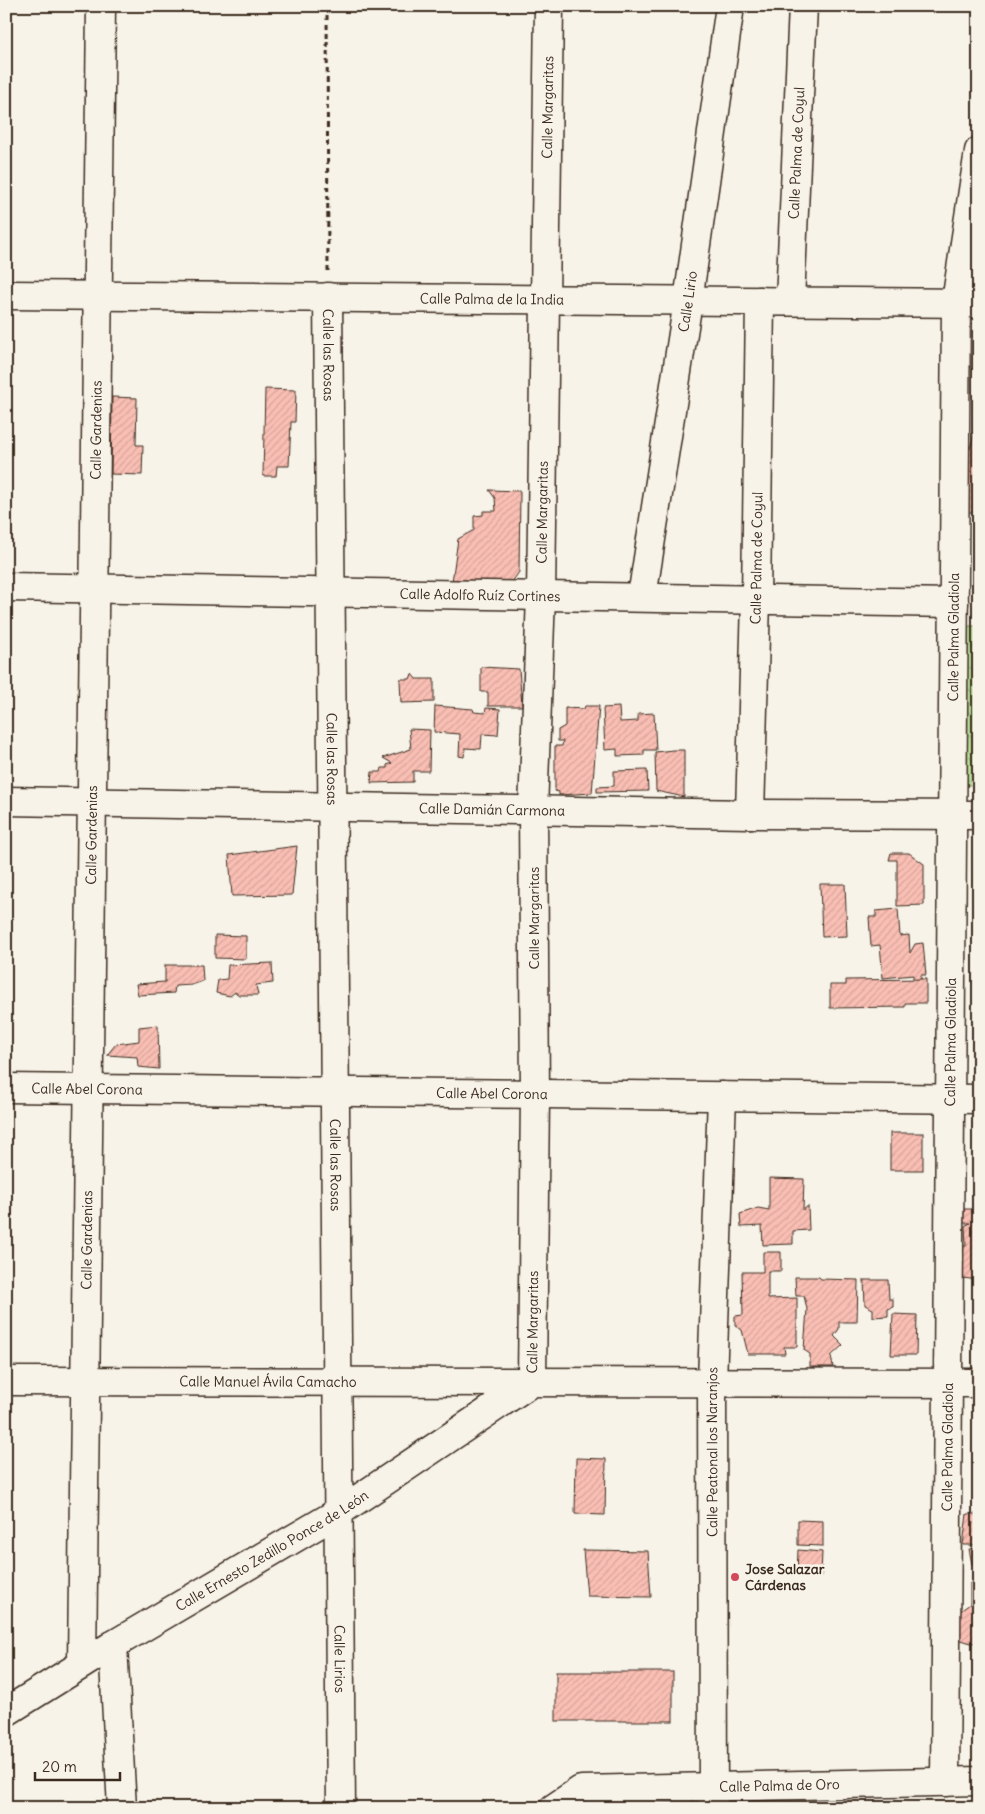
<svg xmlns="http://www.w3.org/2000/svg" width="985" height="1814" viewBox="0 0 985 1814" font-family="Delius,sans-serif">
<style>
.park{fill:url(#park-crowns);stroke:#7a845c}
.building{fill:url(#building-hatch);stroke:#3b2a1e}
.lines{fill:none;stroke-linecap:round;stroke-linejoin:round}
.minor-casing{stroke:#3b2a1e;stroke-width:31}
.path{stroke:#3b2a1e;stroke-width:3;stroke-dasharray:5 4;stroke-linecap:butt}
.minor{stroke:#f7f3e8;stroke-width:28}
.poi-dot{fill:#d1495b;stroke:#f7f3e8;stroke-width:2}
.labels{text-anchor:middle;dominant-baseline:central;stroke-width:5;stroke-linejoin:round;paint-order:stroke}
.street-label{font-size:14px;fill:#3b2a1e;stroke:#f7f3e8}
.poi-label{font-size:14px;font-weight:bold;fill:#3b2a1e;stroke:#f7f3e8;text-anchor:start}
</style>
<defs>
<pattern id="park-crowns" width="20" height="18" patternUnits="userSpaceOnUse" patternTransform="scale(1.25)"><rect width="20" height="18" fill="#b8de9a"/><path d="M2 6a3 3 0 1 1 6 0M12 15a3 3 0 1 1 6 0" fill="none" stroke="#9fbf84"/></pattern>
<pattern id="building-hatch" width="6" height="6" patternUnits="userSpaceOnUse" patternTransform="scale(1.25)"><rect width="6" height="6" fill="#fabfb4"/><path d="M-1 1l2-2M0 6l6-6M5 7l2-2" fill="none" stroke="#d7a49a"/></pattern>
</defs>
<rect width="100%" height="100%" fill="#f7f3e8"/>
<filter id="ink" filterUnits="userSpaceOnUse"><feTurbulence type="fractalNoise" baseFrequency=".02" numOctaves="2"/><feDisplacementMap in="SourceGraphic" scale="10" xChannelSelector="R" yChannelSelector="G"/><feConvolveMatrix kernelMatrix="1 2 1 2 8 2 1 2 1" color-interpolation-filters="sRGB"/></filter>
<g filter="url(#ink)">
<path class="park" d="M964 626H979V785H963Z"/>
<g class="building">
<path d="M265 389 296 390 295 422H291L289 466H277L276 476H263Z"/>
<path d="M112 397 137 398 136 445H143L142 475 111 474Z"/>
<path d="M979 418V512H967V459Z"/>
<path d="M489 490 520 491 519 572 512 582H452L458 539 474 530V516L483 515V511H496L495 498Z"/>
<path d="M481 667 519 669 522 706H488V692H481Z"/>
<path d="M412 674 416 679H434V702L401 703 400 679H410Z"/>
<path d="M435 706 473 709 474 712 485 713 486 708 500 709 498 735 482 734 481 749 465 748 464 757 459 756 460 734 434 732Z"/>
<path d="M585 706H599L592 793 559 795V792L555 791V746H562L563 741H558V730L565 726V708L584 709Z"/>
<path d="M619 707 620 722 638 721V714L654 713 656 750H644V755L617 756V749L605 750 603 708Z"/>
<path d="M409 729 430 730 429 771H413V782L371 783 372 772H381L382 768H387V765L392 763 383 758 411 749Z"/>
<path d="M673 750H684V797L656 791 655 752Z"/>
<path d="M647 770 648 791 597 792V787L614 786V771Z"/>
<path d="M297 846 292 895 232 896 229 855Z"/>
<path d="M891 853H909L924 864V905L897 906V860H889Z"/>
<path d="M820 884H845L847 936 822 937Z"/>
<path d="M898 909 900 936 909 935 910 953 915 944 923 943 926 975H921V980H913V975L883 978 880 945 871 946 869 917H876V911Z"/>
<path d="M215 935 246 936V959L215 958Z"/>
<path d="M272 963 273 983 256 985 258 995H239L235 992 230 996 216 993 218 980 227 979 228 965Z"/>
<path d="M165 965H202L203 981 192 985 175 986 174 993 138 995 136 984 165 982Z"/>
<path d="M926 979V1003H905V1007L830 1008V985H846V980Z"/>
<path d="M158 1025 159 1069 138 1067 137 1057 107 1055 116 1044 139 1041V1027Z"/>
<rect x="890" y="1133" width="33" height="37"/>
<path d="M769 1178 804 1179 803 1210 808 1206 809 1230 793 1231V1244L763 1245 762 1226 741 1227 740 1214 758 1208 769 1210Z"/>
<path d="M964 1209H979V1280L962 1278 961 1246H966L965 1226 970 1223H963Z"/>
<path d="M763 1252H781V1271H768V1299L797 1298V1347H784L785 1354H748L742 1330 735 1325V1316L743 1315 742 1272H763Z"/>
<path d="M795 1277H819L821 1279 858 1280 857 1322H839V1329L834 1336 843 1345 831 1356 833 1367H810V1354L804 1350 807 1309 804 1296H796Z"/>
<path d="M864 1280H888L889 1299H893V1307L888 1309V1316L873 1317V1309L865 1305Z"/>
<path d="M893 1314 917 1315 916 1355H891Z"/>
<path d="M576 1458 606 1459 605 1515 575 1514Z"/>
<path d="M967 1514H979V1545H963Z"/>
<path d="M798 1520 823 1521V1546L798 1545Z"/>
<path d="M979 1548V1565L972 1564 969 1549Z"/>
<path d="M583 1550 648 1551 651 1597 587 1596Z"/>
<path d="M798 1550 822 1552 821 1576 797 1575Z"/>
<path d="M979 1582V1619L977 1624H979V1642L971 1643 955 1638 956 1614 970 1604V1583Z"/>
<rect x="556" y="1672" width="117" height="49"/>
</g>
<g class="lines">
<g class="minor-casing">
<g id="minor">
<path id="s1" d="M6 295 979 303"/>
<path id="s2" d="M328 297 341 1808"/>
<path id="s3" d="M790 301 803 6"/>
<path id="s4" d="M6 587 954 603"/>
<path id="s5" d="M642 597 688 301 730 6"/>
<path id="s6" d="M6 801 750 814 979 815"/>
<path id="s7" d="M750 814 756 600 760 301"/>
<path id="s8" d="M6 1088 979 1099"/>
<path id="s9" d="M6 1381 979 1383"/>
<path id="s10" d="M532 1382 535 1094 533 810 541 596 549 6"/>
<path d="M113 1645 122 1808"/>
<path id="s11" d="M82 1664 101 6"/>
<path id="s12" d="M6 1712 113 1645 339 1512 532 1382"/>
<path id="s13" d="M945 1782 956 302 979 151"/>
<path id="s14" d="M554 1808 581 1790 979 1781"/>
<path id="s15" d="M713 1808 712 1382 722 1096"/>
</g>
</g>
<path class="path" d="M327 6 328 271"/>
<use href="#minor" class="minor"/>
</g>
</g>
<circle class="poi-dot" cx="735" cy="1577" r="5"/>
<g class="labels">
<g class="street-label">
<text stroke="none"><textPath href="#s10" startOffset="1275">Calle Margaritas</textPath></text>
<text stroke="none"><textPath href="#s3" startOffset="148">Calle Palma de Coyul</textPath></text>
<text stroke="none"><textPath href="#s1" startOffset="486">Calle Palma de la India</textPath></text>
<text stroke="none"><textPath href="#s5" startOffset="299">Calle Lirio</textPath></text>
<text stroke="none"><textPath href="#s2" startOffset="58">Calle las Rosas</textPath></text>
<text stroke="none"><textPath href="#s11" startOffset="1234">Calle Gardenias</textPath></text>
<text stroke="none"><textPath href="#s10" startOffset="870">Calle Margaritas</textPath></text>
<text stroke="none"><textPath href="#s7" startOffset="256">Calle Palma de Coyul</textPath></text>
<text stroke="none"><textPath href="#s4" startOffset="474">Calle Adolfo Ruíz Cortines</textPath></text>
<text stroke="none"><textPath href="#s13" startOffset="1145">Calle Palma Gladiola</textPath></text>
<text stroke="none"><textPath href="#s2" startOffset="462">Calle las Rosas</textPath></text>
<text stroke="none"><textPath href="#s6" startOffset="486">Calle Damián Carmona</textPath></text>
<text stroke="none"><textPath href="#s11" startOffset="829">Calle Gardenias</textPath></text>
<text transform="translate(534 918) rotate(-90)">Calle Margaritas</text>
<text stroke="none"><textPath href="#s13" startOffset="740">Calle Palma Gladiola</textPath></text>
<text stroke="none"><textPath href="#s8" startOffset="81">Calle Abel Corona</textPath></text>
<text stroke="none"><textPath href="#s8" startOffset="486">Calle Abel Corona</textPath></text>
<text stroke="none"><textPath href="#s2" startOffset="868">Calle las Rosas</textPath></text>
<text stroke="none"><textPath href="#s11" startOffset="424">Calle Gardenias</textPath></text>
<text stroke="none"><textPath href="#s10" startOffset="60">Calle Margaritas</textPath></text>
<text stroke="none"><textPath href="#s9" startOffset="262">Calle Manuel Ávila Camacho</textPath></text>
<text stroke="none"><textPath href="#s13" startOffset="335">Calle Palma Gladiola</textPath></text>
<text stroke="none"><textPath href="#s15" startOffset="356">Calle Peatonal los Naranjos</textPath></text>
<text stroke="none"><textPath href="#s12" startOffset="311">Calle Ernesto Zedillo Ponce de León</textPath></text>
<text stroke="none"><textPath href="#s2" startOffset="1362">Calle Lirios</textPath></text>
<text stroke="none"><textPath href="#s14" startOffset="231">Calle Palma de Oro</textPath></text>
</g>
<g class="poi-label">
<text x="745" y="1569">Jose Salazar<tspan x="745" dy="16">Cárdenas</tspan></text>
</g>
</g>
<rect width="985" height="1814" fill="none" stroke="#f7f3e8" stroke-width="25"/>
<rect x="12" y="12" width="960" height="1789" fill="none" stroke="#3b2a1e" stroke-width="2" filter="url(#ink)"/>
<path d="M35 1772v8h85v-8" fill="none" stroke="#3b2a1e" stroke-width="2.5"/>
<text x="42" y="1772" font-size="15" fill="#3b2a1e" stroke="#f7f3e8" stroke-width="4" paint-order="stroke">20 m</text>
</svg>
